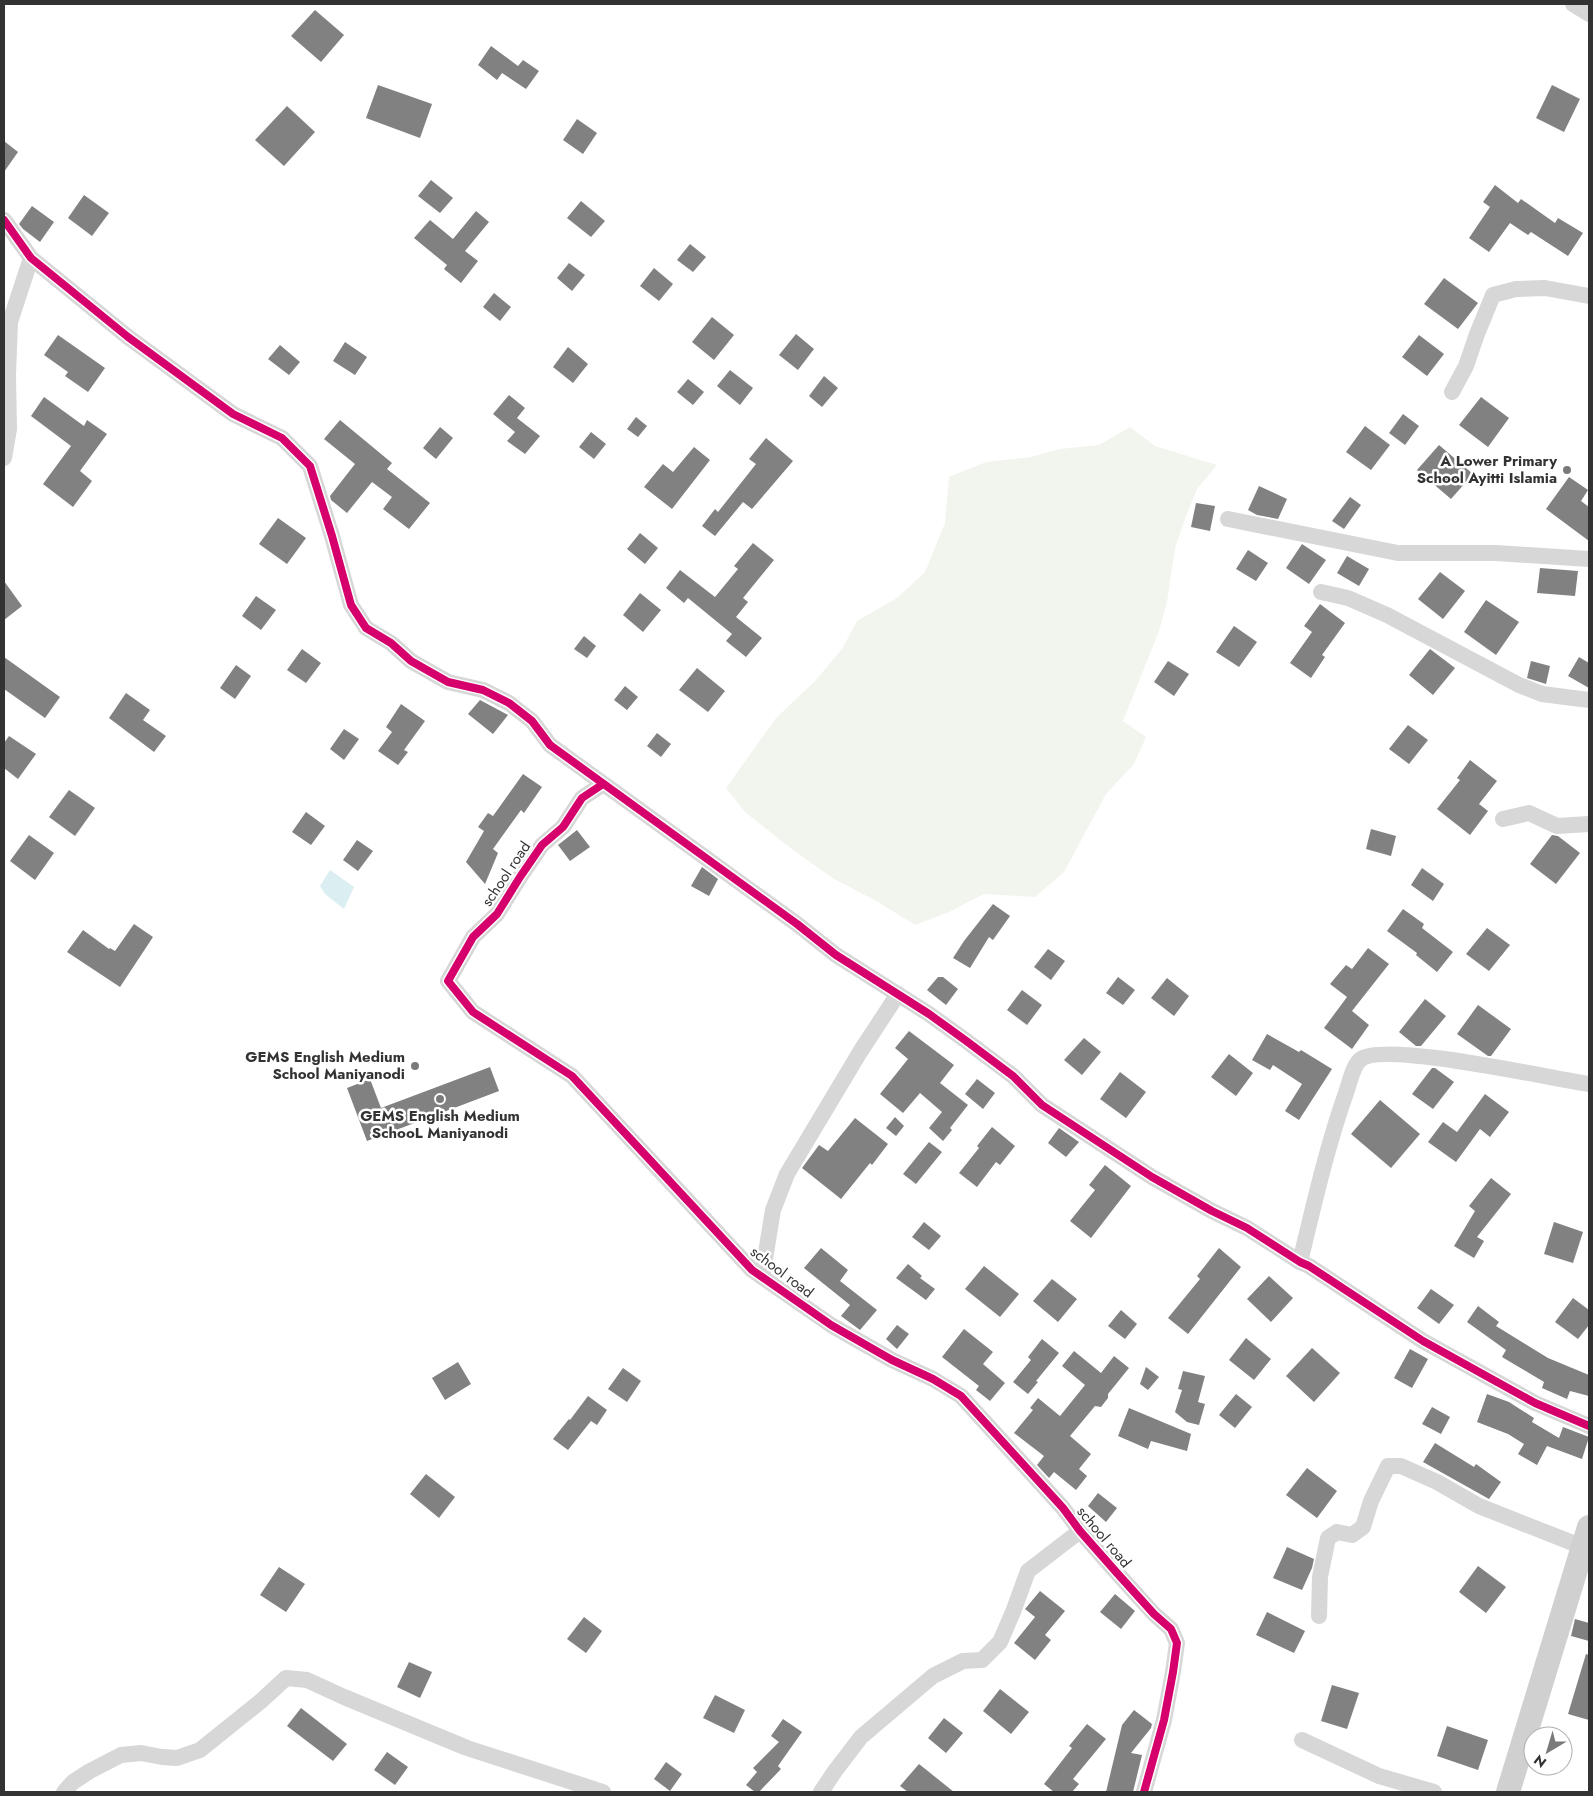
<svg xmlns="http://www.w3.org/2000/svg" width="1593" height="1796" viewBox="0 0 1593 1796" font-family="Jost,sans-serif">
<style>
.green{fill:#f2f5ed}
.water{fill:#dbeef2}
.building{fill:#818181}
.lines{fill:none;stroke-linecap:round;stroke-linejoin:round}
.minor{stroke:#d7d7d7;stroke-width:16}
.secondary{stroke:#d0d0d0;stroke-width:24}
.cycleway-casing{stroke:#fff;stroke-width:11}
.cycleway{stroke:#d6006c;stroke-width:8}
.poi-dot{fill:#7a7a7a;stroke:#fff;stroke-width:2}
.labels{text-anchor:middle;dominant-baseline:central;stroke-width:5;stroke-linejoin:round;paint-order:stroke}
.poi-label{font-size:15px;font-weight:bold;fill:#333;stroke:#fff;text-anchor:end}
.street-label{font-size:15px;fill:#333;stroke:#fff}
</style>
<rect width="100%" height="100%" fill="#fff"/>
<path class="green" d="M1130 427 1155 446 1217 465 1197 489 1186 516 1175 548 1167 602 1159 631 1123 721 1146 737 1134 764 1106 794 1064 872 1035 897 984 894 949 912 915 925 878 902 834 879 793 850 745 812 726 788 776 718 815 681 842 649 857 621 897 598 925 572 945 523 949 477 986 462 1031 457 1060 449 1099 445Z"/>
<path class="water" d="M330 870 354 887 344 909 325 894 320 886Z"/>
<g class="building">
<path d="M315 10 344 35 321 62 291 36Z"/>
<path d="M491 46 518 66 523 60 539 71 526 89 502 73 497 80 478 65Z"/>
<path d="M378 85 432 104 420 138 366 118Z"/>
<path d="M1552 85 1580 99 1564 132 1536 118Z"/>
<path d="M287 106 315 132 284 166 255 140Z"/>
<path d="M577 119 597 133 583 154 563 140Z"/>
<path d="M4 141 18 152 4 172Z"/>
<path d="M431 180 453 198 440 213 418 196Z"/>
<path d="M1495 185 1518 203 1521 199 1555 223 1558 218 1583 233 1568 256 1531 232 1528 235 1510 223 1489 252 1469 238 1490 207 1483 202Z"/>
<path d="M84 195 109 213 92 236 68 218Z"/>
<path d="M581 201 605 221 591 237 567 218Z"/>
<path d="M32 206 54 222 40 242 23 229 19 224Z"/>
<path d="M476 211 489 222 465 251 478 261 461 283 444 269 447 265 414 238 430 220 453 239Z"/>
<path d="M690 244 706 257 693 272 677 260Z"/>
<path d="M569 263 585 275 572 291 557 278Z"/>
<path d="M654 268 673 284 659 301 640 286Z"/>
<path d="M1444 278 1478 303 1458 329 1424 304Z"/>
<path d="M494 293 511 307 500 321 483 307Z"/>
<path d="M712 317 734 335 714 360 692 342Z"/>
<path d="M796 334 814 349 798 370 779 355Z"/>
<path d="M58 335 105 368 88 392 65 376 68 372 44 355Z"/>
<path d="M1419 335 1444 354 1427 376 1402 357Z"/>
<path d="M345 342 367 357 355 375 333 361Z"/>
<path d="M280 345 300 362 289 375 268 359Z"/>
<path d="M568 347 588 364 573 383 553 367Z"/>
<path d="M730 370 753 388 740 405 717 386Z"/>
<path d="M824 376 838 388 822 407 809 396Z"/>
<path d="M688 379 704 392 693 405 677 392Z"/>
<path d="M509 395 525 408 517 418 540 436 525 454 507 441 515 432 493 414Z"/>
<path d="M44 397 84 426 87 420 107 434 80 471 92 481 73 507 43 484 71 446 31 416Z"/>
<path d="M1481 397 1509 418 1488 447 1459 425Z"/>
<path d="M1403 414 1419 426 1405 445 1389 433Z"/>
<path d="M636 417 647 426 638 437 627 429Z"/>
<path d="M340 420 392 463 387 469 430 503 409 529 383 509 392 497 372 482 347 513 331 500 330 496 355 464 324 439Z"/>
<path d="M1365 426 1390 445 1371 470 1346 452Z"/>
<path d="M440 427 453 438 436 459 423 448Z"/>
<path d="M591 432 606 444 594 459 579 447Z"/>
<path d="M766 438 793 461 752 509 743 502 715 536 702 526 715 509 718 512 756 464 749 459Z"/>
<path d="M1439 445 1473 474 1451 499 1417 470Z"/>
<path d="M694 447 710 460 672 509 644 487 663 464 673 472Z"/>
<path d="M1569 477 1588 490 1581 501 1589 507V541L1546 509Z"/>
<path d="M1259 486 1287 499 1278 519 1257 515 1248 510Z"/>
<path d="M1350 497 1361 505 1344 529 1332 521Z"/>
<path d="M1196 503 1215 506 1210 531 1191 527Z"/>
<path d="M278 518 306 538 287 564 259 544Z"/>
<path d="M640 533 658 548 645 564 627 549Z"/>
<path d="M753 543 774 560 743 598 748 602 736 617 762 638 746 657 726 641 732 634 688 598 684 603 666 588 680 570 715 597 738 569 734 566Z"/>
<path d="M1302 544 1326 560 1309 584 1286 568Z"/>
<path d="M1248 550 1268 563 1256 581 1236 569Z"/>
<path d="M1347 556 1369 569 1359 586 1337 573Z"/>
<path d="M1540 568 1578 571 1575 596 1537 593Z"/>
<path d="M1440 572 1465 591 1443 619 1418 599Z"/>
<path d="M4 581 22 606 4 620Z"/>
<path d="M640 593 661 610 643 632 623 615Z"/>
<path d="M256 596 276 610 261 630 242 616Z"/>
<path d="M1486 600 1519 622 1496 655 1464 632Z"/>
<path d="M1320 604 1345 623 1322 655 1325 657 1311 678 1290 663 1312 632 1304 626Z"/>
<path d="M1234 626 1257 642 1239 667 1216 652Z"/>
<path d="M584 636 596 646 587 658 574 649Z"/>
<path d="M302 649 321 663 306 683 287 670Z"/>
<path d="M1430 649 1455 668 1433 695 1409 675Z"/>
<path d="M4 657 60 697 45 718 4 689Z"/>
<path d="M1579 657 1589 663V688L1568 676Z"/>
<path d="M1168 661 1189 674 1174 696 1154 682Z"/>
<path d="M1531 661 1550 666 1546 684 1527 678Z"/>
<path d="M236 665 251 676 235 699 220 688Z"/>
<path d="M697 668 725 691 708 712 679 690Z"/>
<path d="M625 686 638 697 627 710 614 700Z"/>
<path d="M126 693 150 710 143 720 166 736 154 752 109 718Z"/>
<path d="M480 700 508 715 493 734 468 714Z"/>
<path d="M401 704 425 721 404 750 408 752 398 765 378 751 392 732 386 727Z"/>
<path d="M1408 725 1428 740 1409 764 1389 749Z"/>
<path d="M344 729 359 739 344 760 330 749Z"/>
<path d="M657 733 671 744 661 757 647 746Z"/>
<path d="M9 736 36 754 18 779 4 768V743Z"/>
<path d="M1470 760 1497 781 1479 804 1488 811 1470 835 1437 809 1460 780 1457 778Z"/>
<path d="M523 774 542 787 524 813 521 810 493 849 498 853 485 884 466 862 484 831 478 827 488 813 493 816Z"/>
<path d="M69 790 95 808 75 836 49 817Z"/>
<path d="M306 812 325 826 311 845 292 832Z"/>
<path d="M1371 829 1396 836 1391 856 1366 849Z"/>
<path d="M577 830 590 847 570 861 558 845Z"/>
<path d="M29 835 54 853 35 880 10 861Z"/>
<path d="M1552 835 1558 836 1580 853 1556 884 1530 864Z"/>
<path d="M357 840 373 851 358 871 343 860Z"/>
<path d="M702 867 718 879 709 896 691 886Z"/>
<path d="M1422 868 1444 884 1433 901 1411 885Z"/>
<path d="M993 904 1010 916 993 940 989 937 970 968 953 958 964 941Z"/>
<path d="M1403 909 1424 924 1422 928 1453 952 1437 972 1416 955 1417 953 1387 931Z"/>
<path d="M134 924 153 937 120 987 67 952 83 930 109 949 110 948 115 951Z"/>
<path d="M1487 928 1510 945 1489 971 1466 954Z"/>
<path d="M1368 948 1389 964 1352 1011 1369 1025 1352 1049 1324 1028 1347 997 1330 984 1346 965 1352 969Z"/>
<path d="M1048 949 1065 961 1051 980 1034 967Z"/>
<path d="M938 977H943L958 989 946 1005 927 990Z"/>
<path d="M1118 977 1135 990 1123 1005 1106 993Z"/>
<path d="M1167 978 1189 996 1174 1016 1151 998Z"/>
<path d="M1022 990 1042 1005 1027 1025 1007 1010Z"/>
<path d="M1425 999 1446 1016 1421 1046H1416L1399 1032Z"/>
<path d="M1478 1005 1511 1029 1491 1056H1488L1457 1034Z"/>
<path d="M909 1031 954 1065 940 1083 968 1105 950 1128 952 1130 943 1141 929 1128 942 1112 920 1093 903 1113 880 1094 908 1059 895 1048Z"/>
<path d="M1267 1034 1299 1052 1301 1050 1332 1069 1299 1120 1285 1111 1302 1084 1273 1065 1270 1070 1252 1060Z"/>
<path d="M1084 1038 1101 1052 1082 1075 1064 1060Z"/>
<path d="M1229 1054 1253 1073 1236 1096 1211 1077Z"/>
<path d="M490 1067 499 1091 367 1141 347 1088 370 1079 381 1108Z"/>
<path d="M1432 1068H1435L1454 1082 1433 1109 1412 1094Z"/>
<path d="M1120 1072 1146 1092 1126 1118 1100 1099Z"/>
<path d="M977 1079 995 1093 983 1109 965 1094Z"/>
<path d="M1485 1094 1509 1112 1490 1137 1480 1129 1456 1162 1428 1142 1443 1122 1457 1132Z"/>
<path d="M1380 1100 1420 1134 1391 1168 1351 1134Z"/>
<path d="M895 1117 904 1126 896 1136 886 1128Z"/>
<path d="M855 1118 888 1144 872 1165 870 1163 841 1199 802 1168 819 1145 828 1151Z"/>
<path d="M992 1127 1015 1146 1000 1165 996 1162 977 1187 959 1173 979 1148 977 1146Z"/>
<path d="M1059 1128 1079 1142 1066 1157 1048 1143Z"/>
<path d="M929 1142 942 1152 916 1184 903 1174Z"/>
<path d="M1105 1165 1131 1186 1091 1238 1070 1221 1095 1190 1089 1185Z"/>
<path d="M1491 1178 1511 1194 1477 1237 1484 1241 1474 1258 1454 1246 1475 1211 1469 1206Z"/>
<path d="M924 1222 941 1236 929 1250 912 1237Z"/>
<path d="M1554 1222 1583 1232 1573 1263 1544 1254Z"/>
<path d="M821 1248 848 1270 840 1281 877 1310 860 1330 841 1316 850 1305 804 1268Z"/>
<path d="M1219 1248 1241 1267 1188 1334 1168 1318 1200 1279 1197 1276Z"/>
<path d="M908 1264 922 1276 920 1278 935 1289 926 1300 896 1278Z"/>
<path d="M984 1266 1019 1294 1000 1317 965 1289Z"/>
<path d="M1269 1276 1293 1298 1271 1322 1247 1299Z"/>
<path d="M1052 1279 1077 1299 1058 1322 1033 1301Z"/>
<path d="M1431 1289 1454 1305 1439 1324 1417 1308Z"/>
<path d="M1573 1298 1589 1310V1325L1578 1339 1555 1322Z"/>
<path d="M1478 1306 1499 1322 1496 1326 1548 1358 1589 1375V1396L1570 1391 1567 1399 1542 1388 1544 1382 1502 1357 1506 1350 1467 1322Z"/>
<path d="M1121 1310 1137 1324 1125 1339 1108 1326Z"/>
<path d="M897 1325 909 1334 897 1349 886 1339Z"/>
<path d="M964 1329 993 1352 983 1364 1005 1383 990 1401 976 1390 979 1386 942 1357Z"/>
<path d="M1246 1338 1271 1359 1254 1380 1229 1360Z"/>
<path d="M1042 1339 1059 1353 1036 1381 1038 1382 1028 1394 1013 1382 1031 1360 1028 1357Z"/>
<path d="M1312 1348 1340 1373 1314 1402 1286 1376Z"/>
<path d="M1410 1349 1428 1359 1412 1388 1394 1378Z"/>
<path d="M1074 1351 1101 1373 1114 1356 1129 1368 1108 1394V1398L1101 1407 1095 1406 1070 1436 1091 1454 1079 1469 1087 1476 1076 1490 1054 1472 1049 1478 1037 1465 1044 1456 1014 1433 1033 1410 1030 1408 1038 1398 1060 1416 1085 1385 1062 1366Z"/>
<path d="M458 1362 471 1384 445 1400 432 1378Z"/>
<path d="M1146 1367 1159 1377 1148 1390 1140 1384Z"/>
<path d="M623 1368 641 1381 627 1402 608 1389Z"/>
<path d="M1183 1371 1205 1376 1198 1402 1205 1404 1199 1425 1187 1422 1175 1412 1182 1390 1178 1389Z"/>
<path d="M1236 1394 1252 1407 1235 1428 1219 1415Z"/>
<path d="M1487 1394 1509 1402 1534 1418 1532 1422 1559 1438 1563 1427 1589 1437 1582 1459 1547 1446 1537 1465 1518 1454 1524 1444 1508 1434 1477 1422Z"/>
<path d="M588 1396 607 1410 597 1425 591 1421 568 1450 553 1439 569 1419 570 1420Z"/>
<path d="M1432 1407 1450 1417 1441 1434 1422 1424Z"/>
<path d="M1129 1408 1191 1434 1187 1451 1151 1441 1148 1449 1118 1436Z"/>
<path d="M1435 1443 1474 1467 1476 1464 1501 1482 1489 1499 1423 1462Z"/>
<path d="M1307 1468 1337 1491 1317 1518 1286 1495Z"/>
<path d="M426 1474 455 1497 439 1518 410 1494Z"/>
<path d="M1098 1493 1117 1508 1106 1522 1088 1506Z"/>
<path d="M1287 1547 1314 1559 1312 1568 1302 1590 1273 1578Z"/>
<path d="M1478 1566 1506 1587 1486 1613 1459 1592Z"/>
<path d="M279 1567 305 1584 286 1612 260 1595Z"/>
<path d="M1040 1591 1065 1611 1045 1635 1051 1640 1035 1660 1014 1643 1035 1617 1025 1609Z"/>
<path d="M1115 1594 1135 1611 1121 1629 1100 1612Z"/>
<path d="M1267 1612 1305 1631 1294 1653 1256 1635Z"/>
<path d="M584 1617 602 1631 586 1653 567 1639Z"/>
<path d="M1575 1619 1589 1623V1641L1571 1636Z"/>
<path d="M1586 1654 1589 1655V1720L1568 1714Z"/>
<path d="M409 1662 432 1672 420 1698 397 1687Z"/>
<path d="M1332 1685 1359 1693 1347 1729 1321 1721Z"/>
<path d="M1000 1689 1029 1712 1011 1734 983 1711Z"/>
<path d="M715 1695 745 1710 734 1733 703 1718Z"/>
<path d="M301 1708 347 1744 333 1761 287 1726Z"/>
<path d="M1134 1710 1152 1724 1151 1728 1131 1753 1142 1755 1133 1792H1106L1122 1725Z"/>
<path d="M944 1718 963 1733 946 1753 928 1738Z"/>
<path d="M783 1719 802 1732 778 1766 781 1769 759 1792H755L746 1785 757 1772 753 1768 779 1742 771 1736Z"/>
<path d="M1087 1724 1106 1739 1073 1779 1079 1784 1072 1792H1054L1044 1784 1072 1748 1069 1746Z"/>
<path d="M1447 1726 1488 1740 1478 1770 1437 1756Z"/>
<path d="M387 1752 408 1767 395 1785 374 1770Z"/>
<path d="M666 1762 682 1774 670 1791 654 1779Z"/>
<path d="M919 1764 954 1792H908L900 1786Z"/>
</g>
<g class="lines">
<g class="minor">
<path d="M1573 4 1589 14"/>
<path d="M4 220 31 258 128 337 233 414 282 438 310 466 332 536 351 605 366 628 391 643 411 661 448 682 483 690 509 703 532 721 550 745 797 924 836 955 929 1014 965 1040 1013 1076 1042 1105 1152 1177 1212 1211 1247 1228 1300 1262 1309 1266 1423 1341 1535 1403 1589 1426"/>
<path d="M1452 392 1466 366 1477 334 1493 295 1516 289 1545 288 1589 296"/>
<path d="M4 458 9 429 8 375 10 322 31 258"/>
<path d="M1228 519 1398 553H1496L1589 559"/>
<path d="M1321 592 1348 598 1387 615 1519 685 1542 694 1589 700"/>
<path d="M603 784 582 798 563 827 542 845 520 877 497 914 473 937 448 981 473 1012 572 1076 752 1270 831 1325 892 1360 933 1379 961 1396 1063 1508 1080 1531 1117 1573 1154 1614 1171 1629 1177 1643 1173 1672 1164 1720 1144 1792"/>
<path d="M1503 819 1529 813 1557 826 1589 824"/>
<path d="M1300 1262C1314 1204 1327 1146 1347 1090 1350 1081 1353 1065 1361 1059 1385 1041 1553 1079 1589 1084"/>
<path d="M762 1277 773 1210 787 1174 860 1052 898 994"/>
<path d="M1319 1616 1320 1577 1328 1538 1337 1532 1352 1535 1363 1527 1371 1501 1388 1466H1401L1437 1482 1479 1506 1583 1547"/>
<path d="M1302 1740 1379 1776 1434 1792"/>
<path d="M64 1792 73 1782 90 1771 121 1755 141 1753 162 1757 177 1758 200 1750 261 1701 286 1678 307 1680 344 1697 467 1748 603 1792"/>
<path d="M821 1792 835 1771 861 1737 933 1676 963 1661 982 1660 1000 1642 1013 1612 1028 1571 1080 1531"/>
</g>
<path class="secondary" d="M1508 1792 1589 1527"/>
<g class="cycleway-casing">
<g id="cycleway">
<path d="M4 220 31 258 128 337 233 414 282 438 310 466 332 536 351 605 366 628 391 643 411 661 448 682 483 690 509 703 532 721 550 745 797 924 836 955 929 1014 965 1040 1013 1076 1042 1105 1152 1177 1212 1211 1247 1228 1300 1262 1309 1266 1423 1341 1535 1403 1589 1426"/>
<path d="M603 784 582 798 563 827 542 845 520 877 497 914 473 937 448 981 473 1012 572 1076 752 1270 831 1325 892 1360 933 1379 961 1396 1063 1508 1080 1531 1117 1573 1154 1614 1171 1629 1177 1643 1173 1672 1164 1720 1144 1792"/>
</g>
</g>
<use href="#cycleway" class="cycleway"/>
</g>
<g class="poi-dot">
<circle cx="1567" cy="470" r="5"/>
<circle cx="415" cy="1066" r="5"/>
<circle cx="440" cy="1099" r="5"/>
</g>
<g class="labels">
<g class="poi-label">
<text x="1557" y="461">A Lower Primary<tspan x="1557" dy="17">School Ayitti Islamia</tspan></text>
<text x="405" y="1057">GEMS English Medium<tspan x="405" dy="17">School Maniyanodi</tspan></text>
<text x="440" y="1116" text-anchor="middle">GEMS English Medium<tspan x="440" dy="17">SchooL Maniyanodi</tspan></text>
</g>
<g class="street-label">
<text transform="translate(506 874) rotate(-56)">school road</text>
<text transform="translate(782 1272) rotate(37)">school road</text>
<text transform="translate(1104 1537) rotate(50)">school road</text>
</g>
</g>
<rect width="1593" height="1796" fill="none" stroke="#333333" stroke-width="10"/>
<g transform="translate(1548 1751) rotate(218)"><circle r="24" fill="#ffffff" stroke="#adadad"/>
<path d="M0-4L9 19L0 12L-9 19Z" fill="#7a7a7a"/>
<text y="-8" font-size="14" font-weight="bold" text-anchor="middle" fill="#333333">N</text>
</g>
</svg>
